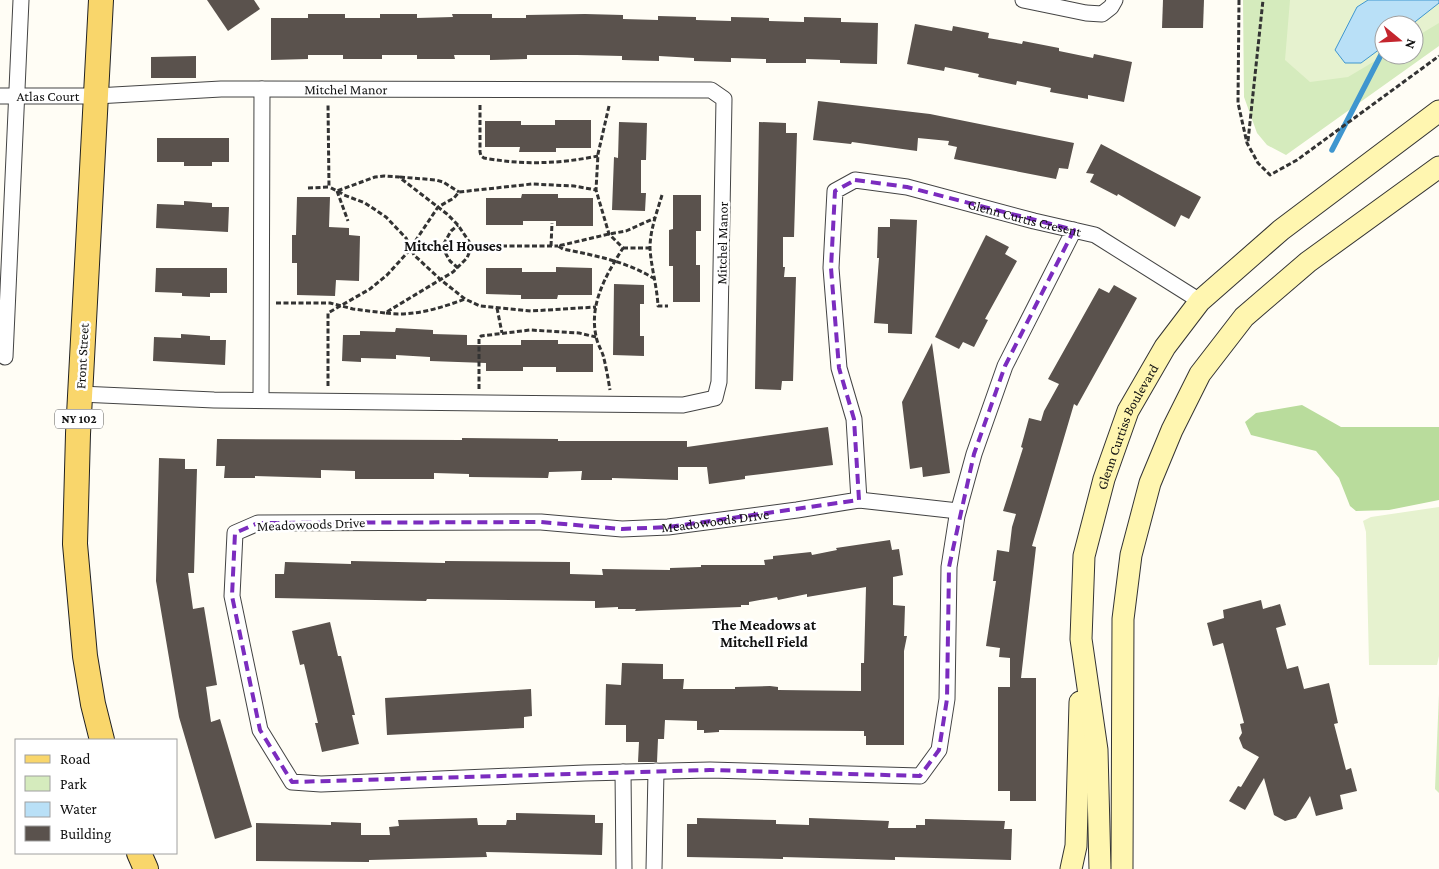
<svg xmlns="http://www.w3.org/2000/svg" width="1439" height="869" viewBox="0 0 1439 869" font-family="'Crimson Pro',serif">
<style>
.green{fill:#d5ebbd;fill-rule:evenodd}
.forest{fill:#b9dc9c}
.pitch{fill:#e6f2cf}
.water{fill:#b9e0f7;stroke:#3f96cf}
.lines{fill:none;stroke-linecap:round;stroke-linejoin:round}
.stream{stroke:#3f96cf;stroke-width:5.5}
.building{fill:#5a524d}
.street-casing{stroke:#444;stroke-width:17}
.secondary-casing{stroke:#333;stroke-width:23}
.primary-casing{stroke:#222;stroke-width:26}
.path{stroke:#333;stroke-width:3;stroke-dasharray:5 2.5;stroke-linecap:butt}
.street{stroke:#fff;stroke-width:15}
.secondary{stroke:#fff6b0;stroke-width:21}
.primary{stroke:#f9d66b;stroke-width:24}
.marked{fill:none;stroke:#7b2cbf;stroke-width:4;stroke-dasharray:10 6;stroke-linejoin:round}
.labels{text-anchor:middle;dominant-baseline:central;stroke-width:5;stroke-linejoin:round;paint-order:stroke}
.shield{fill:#fff;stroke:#585858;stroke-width:1}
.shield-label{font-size:12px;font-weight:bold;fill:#111}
.street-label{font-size:14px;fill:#111;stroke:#fff}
.neighbourhood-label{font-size:15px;font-weight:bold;fill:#111;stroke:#fff}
</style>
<rect width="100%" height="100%" fill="#fffdf5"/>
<g class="green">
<path d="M1243 0H1439V46L1286 155 1267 145 1257 133 1244 97ZM1384 25H1414V55H1384Z"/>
<path d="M1439 694V793L1435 789Z"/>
</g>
<path class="forest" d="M1302 405 1341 427H1439V500L1389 510 1356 511 1350 506 1339 478 1316 451 1251 435 1245 422 1256 413Z"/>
<g class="pitch">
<path d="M1290 0H1439V23L1414 38V25H1384L1385 55 1348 77 1310 82 1285 60Z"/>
<path d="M1439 507V656L1437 665H1369L1366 532 1363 521 1371 517Z"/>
</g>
<path class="water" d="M1368 0H1439V3L1411 25H1384V46L1361 63H1345L1335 50 1357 7Z"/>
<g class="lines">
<path class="stream" d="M1332 150 1384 49"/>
</g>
<g class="building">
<path d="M207 0H254L260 9 228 31Z"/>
<path d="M1163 0H1204L1203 28H1162Z"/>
<path d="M308 14H345V18H380V14H417V18L453 17 452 14H492V18H526V15L585 14 623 15V19L658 20V16L696 17V20L731 21V17L769 18V21L804 22V17L841 18V22L878 23 877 64 840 63V60L806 59V63H766V59L731 58V62L694 61V58L659 56V61L622 60V56L577 55H527V59L490 60V55H454L455 59H417V55H382V59H343V55H308V59L271 60V18H308Z"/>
<path d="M915 24 952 31 953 26 989 33 988 38 1022 44 1023 41 1059 48V51L1093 58 1094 54 1132 62 1124 102 1088 95V99L1050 92 1051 88 1017 81 1016 85 978 77 979 74 945 67 944 71 907 64Z"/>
<path d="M196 56V78H151V57Z"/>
<path d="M818 101 930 114 1074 143 1068 169 1059 168 1056 179 954 159 957 147 948 145 949 141 918 138 917 151 852 142 851 144 813 140Z"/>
<path d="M555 120H591V148H556V152H519L520 147H485V121H521V125H555Z"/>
<path d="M619 122 647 123 646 160H641V193H646L645 211 612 210 614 157 618 158Z"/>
<path d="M759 122 786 123V133H797L794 237H783V267H785L784 277H796L793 381H782L781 390 755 389Z"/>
<path d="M157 138H229V162H212V166H184V162H157Z"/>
<path d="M1101 144 1201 197 1189 219 1181 215 1175 227 1118 194 1117 196 1090 182 1094 174 1086 173Z"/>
<path d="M522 194H558V198H593V226H556V221H523V225H486V198H521Z"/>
<path d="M673 195H701V231H696V265H700V302H673V266H669V230L673 229Z"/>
<path d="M297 197H330L329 227 349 228V235L360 236 359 281 336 280 335 296 297 295V263H292V235H296Z"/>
<path d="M184 201 212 203V207H229L228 232 156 228 157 204 184 205Z"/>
<path d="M890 219 917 220 912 334 888 333V324L874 323 879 258H877L878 227H890Z"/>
<path d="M986 235 1009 247 1005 254 1017 261 985 319 988 320 974 347 963 342 959 349 935 337Z"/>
<path d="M556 267 592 268V295H558L557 299H521V295L486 294V268H522V272H556Z"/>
<path d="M156 268H227V293H210V297L182 296V293L155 292Z"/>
<path d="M614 284 644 285V304H640V336H644V356L613 355Z"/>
<path d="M1114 285 1137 298 1077 406 1074 404 1032 546 1036 547 1021 678H1036V801H1010V791H998V687H1010V658L999 657 1000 648 986 646 996 581H993L997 550 1009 552 1012 527 1016 514 1003 511 1023 448 1021 447 1029 418 1041 421 1044 411 1059 384 1048 379 1099 288 1109 293Z"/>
<path d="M396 328 433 330V334L467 335V345H521V340H558V344H593V372H556V367H523V371H486V363L430 361V357L396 355V359L361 358V362L342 361 343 335H360V331L395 332Z"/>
<path d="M181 334 210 336V340H226L225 365 153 361 154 337 181 338Z"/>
<path d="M932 343 950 473 923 477 922 467 910 469 902 402Z"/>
<path d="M828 427 833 465 745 476V479L709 484 707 467H678V480L612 478V480H581L582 471 549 472 548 478 469 477V474L434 473V479H355V471L321 470V478L255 476V478H224L225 466H216L217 439 462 440V438L558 439V441H687V447Z"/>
<path d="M159 458 185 459V469H197L194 573H188L193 609 204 607 217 685 206 687 211 722 220 719 252 827 215 839 179 717 156 581Z"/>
<path d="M890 540 892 550 899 549 903 575 893 577V605L905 606 904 636H907L904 651V745H866V736H864V731L719 730V732L704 733V730H697V721L665 720 664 739H658L657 762H638L639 742H626V725H605L606 684 621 685 622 663 663 664V679H684L683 689H735V687L770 686 778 687V690L861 691V663H864L866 587 807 597V594L778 600 777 597 749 602V605H741V607L635 611 636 609H618V607L595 608V601L427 599 426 601 275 598V574H284L285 562 351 564V561L445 563V561L570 562V574L603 575 602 569 670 570V568L701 567V565H765L764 560 773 559V556L811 552 812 555 837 550 836 548Z"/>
<path d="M1261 600 1263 609 1280 604 1286 625 1276 628 1287 669 1298 666 1304 689 1329 683 1338 723 1334 724 1346 770 1351 768 1357 791 1340 795 1343 809 1316 816 1310 796 1296 818 1285 821 1274 815 1264 778 1245 810 1229 801 1238 786 1241 787 1259 757 1243 748 1239 738 1242 733 1240 724 1244 723 1223 643 1213 646 1207 623 1224 618 1223 610Z"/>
<path d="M330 622 338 656H341L355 715H352L359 744 322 752 315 723H318L304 664 300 665 292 631Z"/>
<path d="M531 689 532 716 524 717V728L387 735 385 698Z"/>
<path d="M516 813 595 815V823H603L602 855 486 852 487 857 369 860V862L256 861V823L331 825V822L361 823V835H390L389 827 399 826 398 820 477 818 478 825H506L507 820H516Z"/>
<path d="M697 818 776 820V824L809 825V818L889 821 888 828H916V825H925V819L1005 821 1004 829H1012L1011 860 895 857V860L783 857V859L687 857V824H697Z"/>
</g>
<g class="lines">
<g class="street-casing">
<g id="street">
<path d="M1023 0 1086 13 1102 14 1111 7 1115 0"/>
<path id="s1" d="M0 96H96L221 89 711 90 724 99 719 382 715 398 683 405 214 400 80 394"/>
<path id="s2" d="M1074 230 1005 366 974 454 957 516 949 567 947 699 939 750 920 776 710 770 585 773 321 784 292 782 260 730 232 596 235 533 258 523 541 522 622 529 668 527 797 510 859 500 854 419 839 368 831 268 835 191 855 180 907 187 1034 221 1095 235 1200 301"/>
<path d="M5 357 21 0"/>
<path d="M261 400 262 89"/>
<path d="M859 500 958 511"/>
<path d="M623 772 624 869"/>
<path d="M654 869 656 771"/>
</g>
</g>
<g class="secondary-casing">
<g id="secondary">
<path d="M1071 869 1076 846 1080 702"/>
<path id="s3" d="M1100 869 1097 750 1081 639 1084 556 1104 479 1128 411 1165 347 1200 301 1281 230 1439 111"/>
<path d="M1122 869 1123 619 1131 555 1150 483 1172 430 1200 374 1244 317 1308 262 1439 167"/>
</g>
</g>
<g class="primary-casing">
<g id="primary">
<path d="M101 0 78 434 75 544 85 656 93 704 102 740"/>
<path d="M139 853 146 869"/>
</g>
</g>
<g class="path">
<path d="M1239 0 1238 103 1247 143 1258 163 1270 175 1297 160 1439 56"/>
<path d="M480 105V152L481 156 484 158C524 165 558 164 598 156"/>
<path d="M609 106 598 154 596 190 609 234 623 248C606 275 589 304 596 336 597 343 601 349 603 355 606 366 608 378 610 390"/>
<path d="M1248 141 1263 0"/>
<path d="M400 177 436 180 443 182 459 192"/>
<path d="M308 188 329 187 328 104"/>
<path d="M337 191 348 221"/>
<path d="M338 191 344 195 365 203 386 217 406 238 414 255 441 280 465 299 480 306 531 311 596 307"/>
<path d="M662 195C657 212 650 230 650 248 651 267 657 286 658 306H668"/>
<path d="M472 246H558"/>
<path d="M551 246 552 223"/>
<path d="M411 247H442"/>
<path d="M623 248H650"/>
<path d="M458 268 450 261 442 247 451 231 458 225"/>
<path d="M655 279C625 261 597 256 563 249L558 246 609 234 626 231 655 218"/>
<path d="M276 303H330L353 309 385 313 453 272 467 258 472 246 458 225 447 214 399 177 384 176 375 177 337 191 329 187"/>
<path d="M497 308 502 333"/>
<path d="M386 313C412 317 441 308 465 299"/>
<path d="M328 386V313L370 289 387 275 408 252 438 207 454 198 459 192 532 184 574 186 596 190"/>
<path d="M479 389V338L481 336 530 330 579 333 596 337"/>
</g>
<use href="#street" class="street"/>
<use href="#secondary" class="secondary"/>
<use href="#primary" class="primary"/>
</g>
<path class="marked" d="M855 180 907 187 1074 230 1005 366 974 454 949 567 947 699 939 750 920 776 710 770 292 782 260 730 232 596 235 533 258 523 541 522 622 529 668 527 859 500 854 419 839 368 831 268 835 191Z"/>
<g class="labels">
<rect class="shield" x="55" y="409.5" width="48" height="19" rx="4"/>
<g class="shield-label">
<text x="79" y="419">NY 102</text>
</g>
<g class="street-label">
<text stroke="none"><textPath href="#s1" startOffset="346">Mitchel Manor</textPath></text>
<text stroke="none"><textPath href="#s1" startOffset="48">Atlas Court</textPath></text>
<text stroke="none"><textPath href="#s2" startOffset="2604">Glenn Curtis Cresent</textPath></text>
<text transform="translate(722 243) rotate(-89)">Mitchel Manor</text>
<text transform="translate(82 356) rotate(-87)">Front Street</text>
<text stroke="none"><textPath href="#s3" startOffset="451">Glenn Curtiss Boulevard</textPath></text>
<text stroke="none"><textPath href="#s2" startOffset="1950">Meadowoods Drive</textPath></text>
<text transform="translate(311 524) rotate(-2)">Meadowoods Drive</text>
</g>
<g class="neighbourhood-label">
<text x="453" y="246">Mitchel Houses</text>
<text x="764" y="625">The Meadows at<tspan x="764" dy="17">Mitchell Field</tspan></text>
</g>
</g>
<rect x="15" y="739" width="162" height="115" fill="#ffffff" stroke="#a0a0a0"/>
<rect x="25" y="755" width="25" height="8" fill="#f9d66b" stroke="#a0a0a0"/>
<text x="60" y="764" font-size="15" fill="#111111">Road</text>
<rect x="25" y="776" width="25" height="15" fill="#d5ebbd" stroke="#a0a0a0"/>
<text x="60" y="789" font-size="15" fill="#111111">Park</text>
<rect x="25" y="802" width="25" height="15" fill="#b9e0f7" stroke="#a0a0a0"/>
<text x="60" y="814" font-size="15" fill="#111111">Water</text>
<rect x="25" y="826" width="25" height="15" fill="#5a524d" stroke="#a0a0a0"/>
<text x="60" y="839" font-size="15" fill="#111111">Building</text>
<g transform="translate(1399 40) rotate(108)"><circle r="24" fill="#ffffff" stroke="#a0a0a0"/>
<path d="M0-4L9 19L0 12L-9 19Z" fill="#c4262e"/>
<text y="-8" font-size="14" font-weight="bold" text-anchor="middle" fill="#111111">N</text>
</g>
</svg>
